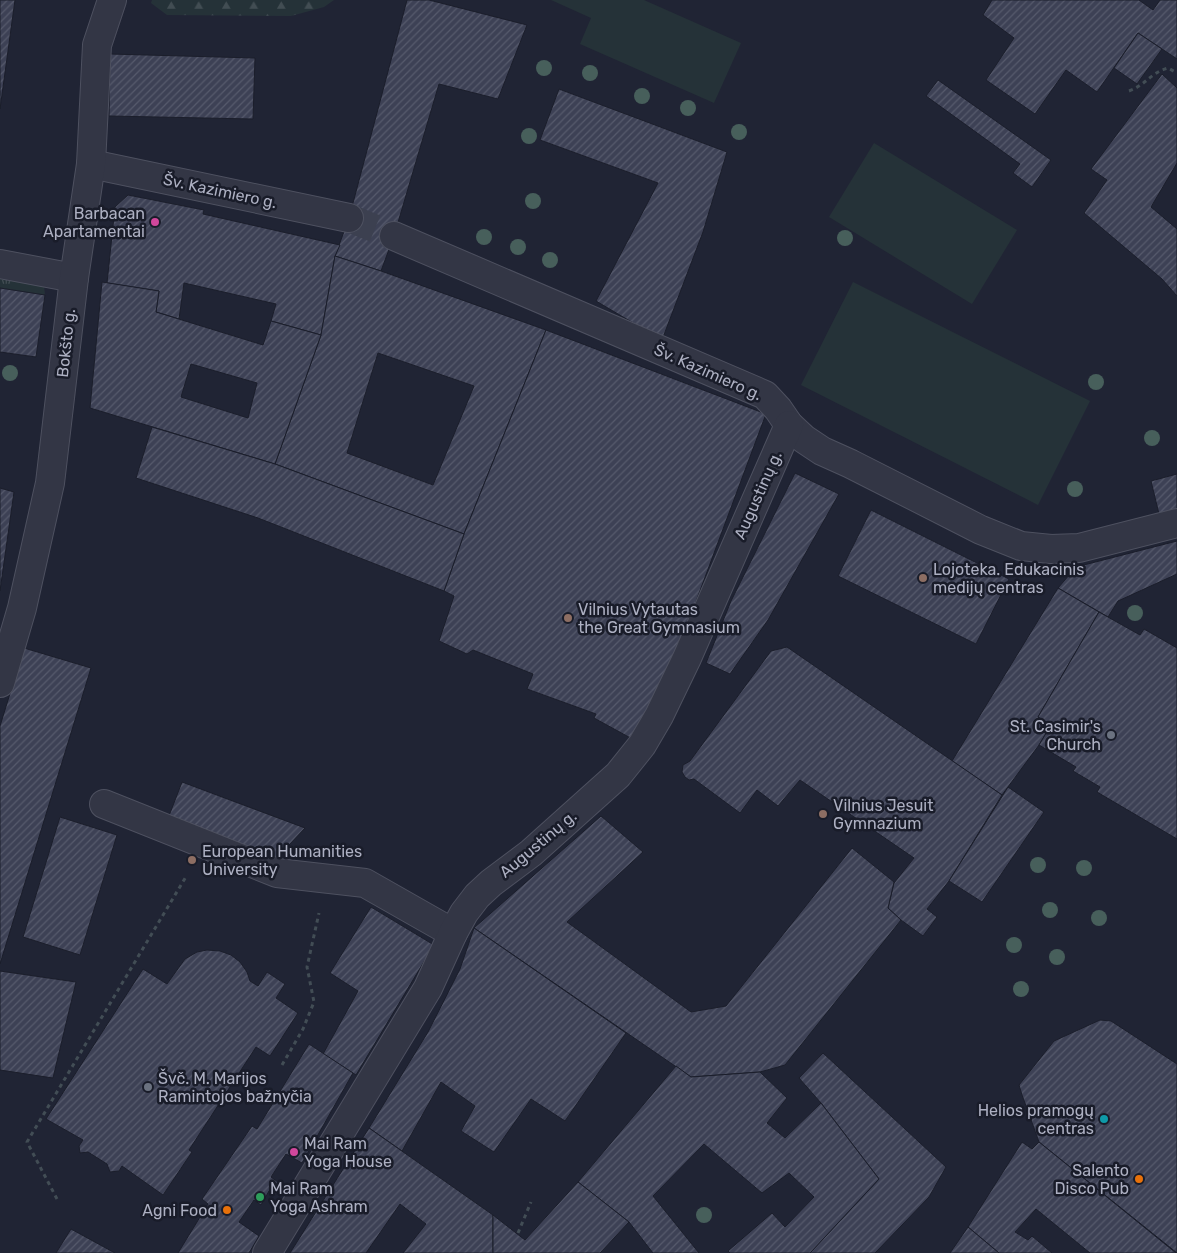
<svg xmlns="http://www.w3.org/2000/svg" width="1177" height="1253" viewBox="0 0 1177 1253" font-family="Rubik,sans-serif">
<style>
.grass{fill:url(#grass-tufts)}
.forest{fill:url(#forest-firs)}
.pitch{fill:#253238}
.building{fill:url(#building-hatch);stroke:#1b1e2b;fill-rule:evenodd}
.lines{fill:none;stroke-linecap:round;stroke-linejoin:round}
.minor-tunnel{stroke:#3c4050;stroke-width:28;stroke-dasharray:28 14;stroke-linecap:butt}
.minor-casing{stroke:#4e5160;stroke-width:30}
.path{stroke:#424d55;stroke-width:3;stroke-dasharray:4 4;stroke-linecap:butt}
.minor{stroke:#333645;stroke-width:28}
.tree{fill:#475f5b}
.hotel-dot{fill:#d1479c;stroke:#191c29;stroke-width:2}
.education-dot{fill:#8d6e63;stroke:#191c29;stroke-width:2}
.worship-dot{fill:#6b7280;stroke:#191c29;stroke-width:2}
.culture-dot{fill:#0f9aa8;stroke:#191c29;stroke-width:2}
.food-dot{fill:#e8710a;stroke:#191c29;stroke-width:2}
.leisure-dot{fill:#2e9e5b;stroke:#191c29;stroke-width:2}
.labels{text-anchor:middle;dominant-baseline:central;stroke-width:5;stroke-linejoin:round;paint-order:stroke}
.street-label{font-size:16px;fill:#adb0c2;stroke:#191c29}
.poi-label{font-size:16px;fill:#adb0c2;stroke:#191c29;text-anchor:start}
</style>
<defs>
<pattern id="grass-tufts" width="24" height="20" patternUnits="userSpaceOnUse" patternTransform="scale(1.25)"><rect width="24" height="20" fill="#253238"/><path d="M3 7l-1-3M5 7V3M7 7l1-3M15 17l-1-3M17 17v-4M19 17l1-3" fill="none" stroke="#424d53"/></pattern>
<pattern id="forest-firs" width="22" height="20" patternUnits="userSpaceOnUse" patternTransform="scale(1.25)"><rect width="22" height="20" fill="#253238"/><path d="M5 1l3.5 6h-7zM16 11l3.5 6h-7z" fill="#424d53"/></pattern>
<pattern id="building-hatch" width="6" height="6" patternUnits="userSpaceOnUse" patternTransform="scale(1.25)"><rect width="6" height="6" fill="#3d4155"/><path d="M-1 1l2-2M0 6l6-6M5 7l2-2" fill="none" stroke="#565a6c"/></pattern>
</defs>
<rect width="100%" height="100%" fill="#202434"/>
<path class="grass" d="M0 276 44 286 45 295 0 288Z"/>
<path class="forest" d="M152 0H334L324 7 291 16 167 15 151 3Z"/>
<g class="pitch">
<path d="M551 0H644L741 43 714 103 580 44 591 18Z"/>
<path d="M874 143 1017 230 972 304 829 217Z"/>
<path d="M853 282 1090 401 1038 505 801 385Z"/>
</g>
<g class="building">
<path d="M0 0H15L0 109Z"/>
<path d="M407 0H429L527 25 498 99 439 84 394 236 381 271 335 256 349 218Z"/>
<path d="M992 0H1139L1153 10 1160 0H1177V59L1138 33 1097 92 1066 70 1035 114 986 80 1014 38 983 15Z"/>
<path d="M1138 33 1162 49 1137 84 1114 68Z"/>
<path d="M110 54 255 58 253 119 109 116Z"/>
<path d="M1162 74 1177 88V163L1151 207 1177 229V296L1162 279 1084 213 1107 180 1091 169Z"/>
<path d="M938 80 1051 160 1032 187 1013 173 1020 164 926 96Z"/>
<path d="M559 89 727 152 703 232 662 340 596 301 658 183 540 140Z"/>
<path d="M128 195 204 210 203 214 340 245 335 256 321 335 271 321 276 304 184 283 179 319 156 312 159 291 107 283 115 207Z"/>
<path d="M335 256 381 271 546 330 464 534 275 464 321 335ZM378 353 474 386 433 485 347 453Z"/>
<path d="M102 282 159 291 156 312 263 345 271 321 321 335 275 464 90 408ZM191 364 257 383 248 418 181 397Z"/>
<path d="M0 288 45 295 36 357 0 352Z"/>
<path d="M546 330 766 414 673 663 636 741 594 718 596 714 527 689 533 674 473 650 467 654 439 641 454 596 444 591 464 534Z"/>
<path d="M152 427 275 464 464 534 444 591 258 518 136 478Z"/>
<path d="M795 473 839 494 768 620 730 674 706 663 731 601Z"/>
<path d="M1177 474V509L1159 514 1151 481Z"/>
<path d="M0 488 14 492 0 591Z"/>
<path d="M871 510 1009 579 976 644 838 576Z"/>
<path d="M1177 541V574L1118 601 1108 617 1058 588 1076 567Z"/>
<path d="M1058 588 1099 612 1038 717 1051 725 1039 745 1002 795 952 761Z"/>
<path d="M1099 612 1140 635 1144 629 1177 648V839L1097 792 1100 787 1073 771 1076 767 1039 745 1051 725 1038 717Z"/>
<path d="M787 647 1002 795 949 881 927 909 937 917 923 936 901 920 888 908 894 883 914 858 800 780 778 806 757 790 740 813 694 779 689 780 685 777 682 772 683 765 690 761 771 651Z"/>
<path d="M24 648 91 668 0 964V726Z"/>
<path d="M182 782 305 828 274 861 167 821Z"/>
<path d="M1008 787 1044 812 982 902 949 881Z"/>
<path d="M601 816 643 852 567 922 691 1012 726 1006 852 848 894 882 888 908 901 920 785 1065 760 1072 691 1077 474 928Z"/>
<path d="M60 817 117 835 80 955 23 937Z"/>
<path d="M371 907 434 945 356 1075 323 1054 358 991 330 973Z"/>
<path d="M474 928 626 1033 565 1121 531 1099 494 1152 461 1131 475 1106 441 1082 402 1151 369 1128 428 1032 460 969Z"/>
<path d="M207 950 220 951 231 955 240 962 247 972 250 981 258 986 267 972 285 984 276 998 298 1013 270 1056 256 1047 189 1150 192 1152 163 1195 122 1166 119 1171 110 1172 107 1164 88 1152 80 1153 79 1146 83 1140 46 1119 143 969 167 984 185 959 197 952Z"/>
<path d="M0 971 76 982 53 1078 0 1070Z"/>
<path d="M1100 1020 1111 1021 1177 1064V1253L1039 1142 1022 1095 1019 1085 1054 1041Z"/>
<path d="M309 1044 353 1073 302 1163 286 1154 271 1177 282 1185 276 1195 269 1191 261 1205 254 1200 239 1222 259 1236 249 1253H178L208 1204 202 1199 252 1126 257 1129Z"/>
<path d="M823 1053 946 1167 929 1197 875 1253H810L879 1179 821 1103 799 1078Z"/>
<path d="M676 1066 691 1077 760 1072 787 1098 767 1123 785 1138 821 1103 879 1179 810 1253H730L728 1251 772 1213 785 1227 814 1197 789 1173 762 1193 704 1144 653 1196 699 1253H653L629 1222 578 1182Z"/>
<path d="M369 1128 493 1215V1253H403L426 1224 400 1204 366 1253H290Z"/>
<path d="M1022 1142 1032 1149 1039 1142 1176 1253H1090L1036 1209 1015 1232 1028 1240 1032 1236 1052 1253H999L968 1227Z"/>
<path d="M578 1182 629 1222 600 1253H493V1215L525 1240Z"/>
<path d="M968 1227 999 1253H950Z"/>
<path d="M71 1229 115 1253H56Z"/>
</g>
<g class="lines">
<path class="minor-tunnel" d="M349 218 394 236"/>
<g class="minor-casing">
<g id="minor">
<path d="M91 164 349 218"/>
<path d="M394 236 765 395 778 409 789 425 804 439 822 451 851 464 981 530 1021 546 1051 549 1079 548 1177 523"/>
<path d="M0 264 74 278"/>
<path d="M0 683 22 608 50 483 74 278 91 164 97 45 112 0"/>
<path d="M104 804 277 873 365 883 453 933"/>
<path d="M267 1253 428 988 453 933 464 913 477 896 491 883 531 853 618 775 642 745 659 716 687 658 789 425"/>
</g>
</g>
<g class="path">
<path d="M1129 91C1146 85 1150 73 1168 68L1177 73"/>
<path d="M282 1065 303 1029 314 1002 307 967 319 913"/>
<path d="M57 1199 27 1142 187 875"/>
<path d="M518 1233 531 1202"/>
</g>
<use href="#minor" class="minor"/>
</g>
<g class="tree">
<circle cx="544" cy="68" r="8"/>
<circle cx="590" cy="73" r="8"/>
<circle cx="642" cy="96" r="8"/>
<circle cx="688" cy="108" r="8"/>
<circle cx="739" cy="132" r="8"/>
<circle cx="529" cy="136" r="8"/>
<circle cx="533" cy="201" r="8"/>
<circle cx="484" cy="237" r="8"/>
<circle cx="845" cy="238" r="8"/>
<circle cx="518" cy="247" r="8"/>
<circle cx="550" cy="260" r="8"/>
<circle cx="10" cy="373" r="8"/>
<circle cx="1096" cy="382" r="8"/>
<circle cx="1152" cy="438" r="8"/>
<circle cx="1075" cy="489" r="8"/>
<circle cx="1135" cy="613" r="8"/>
<circle cx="1038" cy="865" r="8"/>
<circle cx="1084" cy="868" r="8"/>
<circle cx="1050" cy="910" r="8"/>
<circle cx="1099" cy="918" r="8"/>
<circle cx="1014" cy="945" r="8"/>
<circle cx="1057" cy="957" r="8"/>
<circle cx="1021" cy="989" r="8"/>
<circle cx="704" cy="1215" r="8"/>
</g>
<g class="hotel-dot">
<circle cx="155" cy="222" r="5"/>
<circle cx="294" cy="1152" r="5"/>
</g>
<g class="education-dot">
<circle cx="923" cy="578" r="5"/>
<circle cx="568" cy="618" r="5"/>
<circle cx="823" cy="814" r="5"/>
<circle cx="192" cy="860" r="5"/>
</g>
<g class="worship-dot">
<circle cx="1111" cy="735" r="5"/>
<circle cx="148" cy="1087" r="5"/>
</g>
<circle class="culture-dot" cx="1104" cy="1119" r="5"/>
<g class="food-dot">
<circle cx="1139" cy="1179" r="5"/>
<circle cx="227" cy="1210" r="5"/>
</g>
<circle class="leisure-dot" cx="260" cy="1197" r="5"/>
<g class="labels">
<g class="street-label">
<text transform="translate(220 191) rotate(12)">Šv. Kazimiero g.</text>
<text transform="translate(66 343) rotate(-84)">Bokšto g.</text>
<text transform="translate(708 372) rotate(24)">Šv. Kazimiero g.</text>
<text transform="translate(758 495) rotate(-66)">Augustinų g.</text>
<text transform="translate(538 844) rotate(-40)">Augustinų g.</text>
</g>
<g class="poi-label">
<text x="145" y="213" text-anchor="end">Barbacan<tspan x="145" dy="18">Apartamentai</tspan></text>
<text x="933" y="569">Lojoteka. Edukacinis<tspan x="933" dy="18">medijų centras</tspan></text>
<text x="578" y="609">Vilnius Vytautas<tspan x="578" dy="18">the Great Gymnasium</tspan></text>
<text x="1101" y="726" text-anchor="end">St. Casimir's<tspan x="1101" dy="18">Church</tspan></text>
<text x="833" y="805">Vilnius Jesuit<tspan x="833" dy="18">Gymnazium</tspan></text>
<text x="202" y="851">European Humanities<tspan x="202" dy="18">University</tspan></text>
<text x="158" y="1078">Švč. M. Marijos<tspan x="158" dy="18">Ramintojos bažnyčia</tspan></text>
<text x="1094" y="1110" text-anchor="end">Helios pramogų<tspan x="1094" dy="18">centras</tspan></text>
<text x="304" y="1143">Mai Ram<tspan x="304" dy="18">Yoga House</tspan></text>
<text x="1129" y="1170" text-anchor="end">Salento<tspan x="1129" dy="18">Disco Pub</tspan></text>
<text x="270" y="1188">Mai Ram<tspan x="270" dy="18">Yoga Ashram</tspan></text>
<text x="217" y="1210" text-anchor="end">Agni Food</text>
</g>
</g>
</svg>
